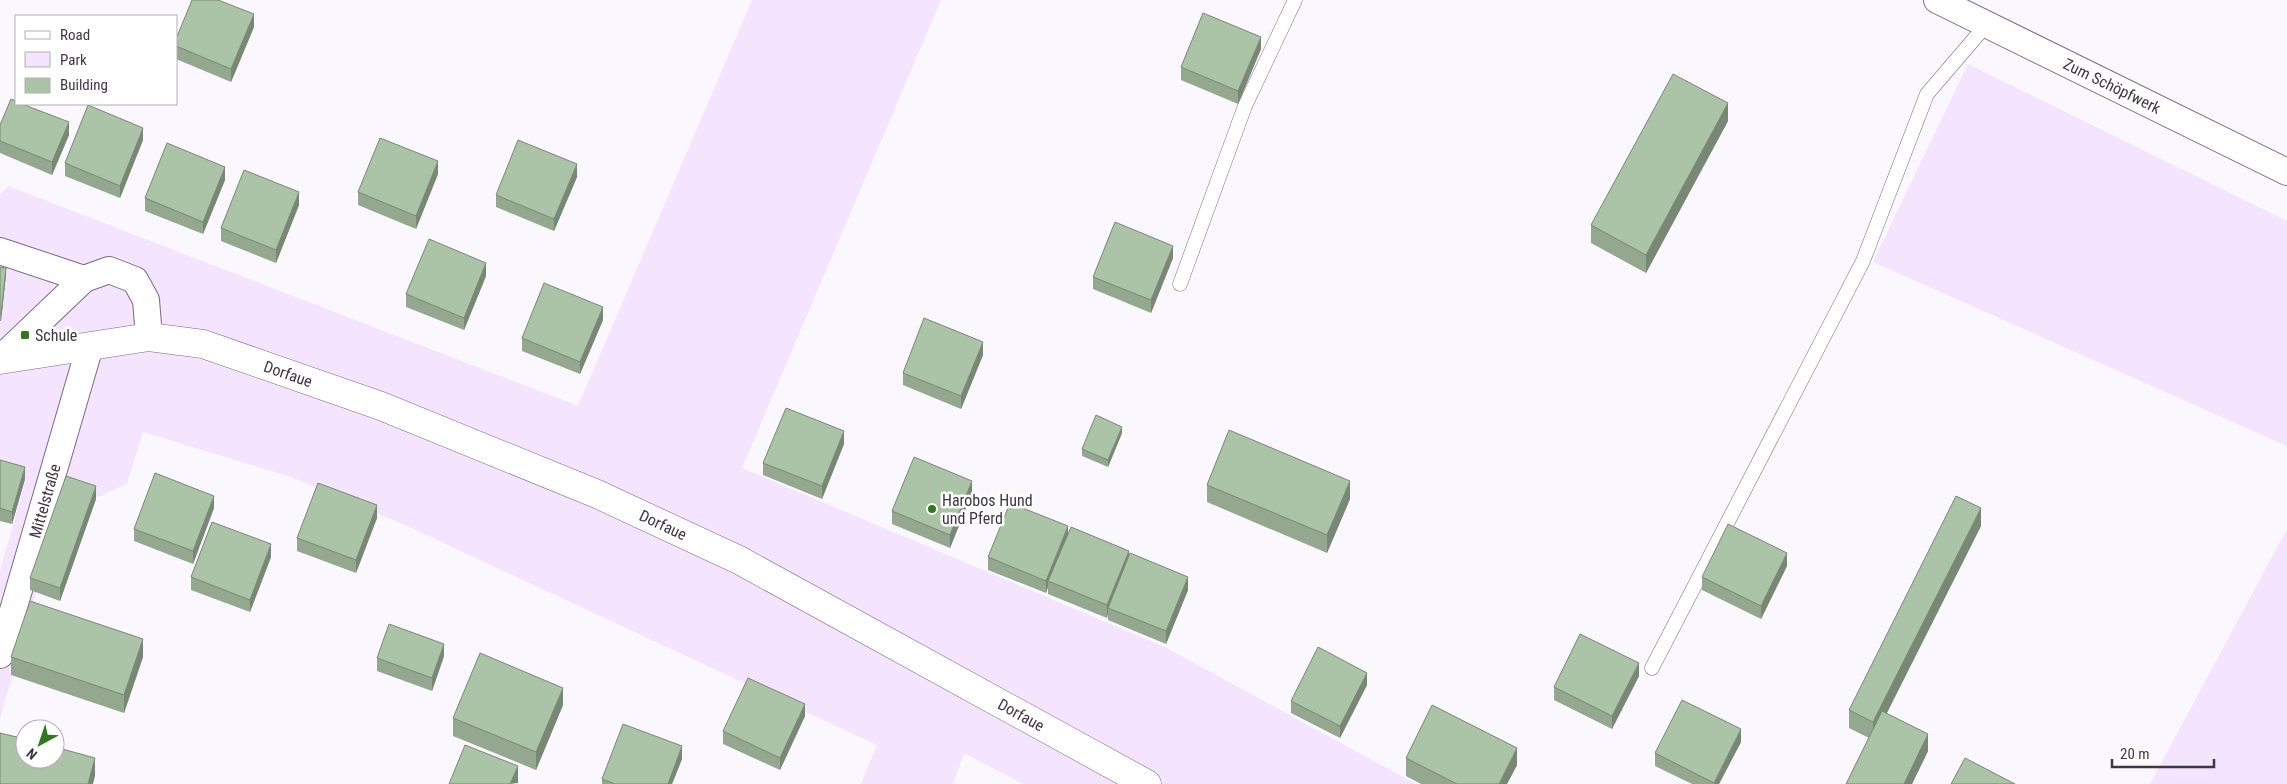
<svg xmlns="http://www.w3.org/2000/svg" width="2287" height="784" viewBox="0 0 2287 784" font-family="'Roboto Condensed',sans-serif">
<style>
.green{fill:#f4e4fe}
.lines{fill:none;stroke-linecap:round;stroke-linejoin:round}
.lane-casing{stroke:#7a6985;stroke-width:15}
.street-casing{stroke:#7a6985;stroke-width:28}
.secondary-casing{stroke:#7a6985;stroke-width:29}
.lane{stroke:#fff;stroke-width:14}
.street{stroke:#fff;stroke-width:26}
.secondary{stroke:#fff;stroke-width:28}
.wall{fill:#93a88f}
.shaded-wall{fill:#788874}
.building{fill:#abc3a6;stroke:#788874}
.poi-dot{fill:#2f781c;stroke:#fff;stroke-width:2}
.labels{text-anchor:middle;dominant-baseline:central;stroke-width:5;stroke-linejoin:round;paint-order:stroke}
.street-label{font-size:16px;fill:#3e3643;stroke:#fff}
.poi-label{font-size:16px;fill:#3e3643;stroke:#fff;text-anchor:start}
</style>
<rect width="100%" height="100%" fill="#fbf7fe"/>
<g class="green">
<path d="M752 0H941L742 468 1165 647 1416 784H1023L964 753 953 784H861L877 745 405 525 291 477 143 432 127 484 98 497 66 487 0 719V571L26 479 0 472V195L8 186 578 406Z"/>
<path d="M1968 64 2287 221V446L1873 262Z"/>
<path d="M2287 529V784H2150Z"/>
</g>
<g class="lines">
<g class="lane-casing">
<g id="lane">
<path d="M1180 284 1245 106 1295 0"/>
<path d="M1652 668 1863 261 1927 94 1987 24"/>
</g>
</g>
<g class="street-casing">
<g id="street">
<path d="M1937 0 2287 172"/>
<path d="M0 251 84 279"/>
<path d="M0 359 84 279 109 270 135 280 146 300 149 337"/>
<path d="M0 655 90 346"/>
</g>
</g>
<g class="secondary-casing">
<path id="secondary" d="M0 360 149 337 203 344 381 406 597 494 739 560 1147 784"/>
</g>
<use href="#lane" class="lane"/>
<use href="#street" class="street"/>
<use href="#secondary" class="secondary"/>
</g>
<g class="wall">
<path d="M254 27 231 82 176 59V39Z"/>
<path d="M1261 49 1238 104 1181 80V67Z"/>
<path d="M1728 121 1646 273 1591 243V225Z"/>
<path d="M0 125 69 135 52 175 0 153Z"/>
<path d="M143 140 120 198 65 176V163Z"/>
<path d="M438 174 416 229 358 205V192Z"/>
<path d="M577 177 554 231 496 207V195Z"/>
<path d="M225 180 203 234 145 211V198Z"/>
<path d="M299 205 276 263 221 241V228Z"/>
<path d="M1173 258 1151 313 1093 289V277Z"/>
<path d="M0 267 6 274 1 321H0Z"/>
<path d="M486 276 464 330 406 307V294Z"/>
<path d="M603 320 580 374 522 351V338Z"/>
<path d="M983 355 961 409 903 385V373Z"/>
<path d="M1122 433 1108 467 1082 456V449Z"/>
<path d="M844 444 822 499 763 475V463Z"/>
<path d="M0 460 25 479 12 524 0 521Z"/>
<path d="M1207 485 1350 499 1327 553 1207 502Z"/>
<path d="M972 493 950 548 892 524V511Z"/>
<path d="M96 499 60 601 30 590V578Z"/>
<path d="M214 508 193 564 134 541V529Z"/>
<path d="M377 518 356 573 297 551V538Z"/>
<path d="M1981 526 1887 713 1928 751 1912 784H1846L1869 738 1849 728V710Z"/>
<path d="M1068 533 1129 557 1188 590 1166 644 1108 620V613L1107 618 1048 594V587L1046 593 988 570V557Z"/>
<path d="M271 557 250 612 191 590V577Z"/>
<path d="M1787 566 1761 619 1702 590V577Z"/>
<path d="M444 656 432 691 377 671V658Z"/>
<path d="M11 657H143L124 713 11 675Z"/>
<path d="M1639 676 1612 729 1554 700V687Z"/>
<path d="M1367 685 1340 738 1291 713V701Z"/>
<path d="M563 705 536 770 453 736V718Z"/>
<path d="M805 716 780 770 723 744V731Z"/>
<path d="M1741 742 1719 784H1692L1655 766V753Z"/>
<path d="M1406 758 1517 765 1507 784H1421L1406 776Z"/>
<path d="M682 759 672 784H602V779Z"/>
</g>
<g class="shaded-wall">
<path d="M254 14V27L231 82V69Z"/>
<path d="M1261 37V49L1238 104V91Z"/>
<path d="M1728 103V121L1646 273V255Z"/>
<path d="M69 122V135L52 175V162Z"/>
<path d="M143 128V140L120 198V186Z"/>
<path d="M438 161V174L416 229V216Z"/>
<path d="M577 164V177L554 231V219Z"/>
<path d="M225 167V180L203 234V222Z"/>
<path d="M299 192V205L276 263V250Z"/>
<path d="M1173 246V258L1151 313V300Z"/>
<path d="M486 263V276L464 330V318Z"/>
<path d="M6 268V274L1 321V315Z"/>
<path d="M603 307V320L580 374V362Z"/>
<path d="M983 342V355L961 409V396Z"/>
<path d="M1122 427V433L1108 467V460Z"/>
<path d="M844 431V444L822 499V486Z"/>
<path d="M25 467V479L12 524V512Z"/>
<path d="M972 481V493L950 548V535Z"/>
<path d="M1350 481V499L1327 553V535Z"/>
<path d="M96 486V499L60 601V588Z"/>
<path d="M214 496V508L193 564V551Z"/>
<path d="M377 505V518L356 573V560Z"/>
<path d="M1981 508V526L1873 740V722Z"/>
<path d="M1068 526V539L1048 581V587L1046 593V581Z"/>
<path d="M271 544V557L250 612V600Z"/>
<path d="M1129 551V563L1108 608V613L1107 618V605Z"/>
<path d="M1787 553V566L1761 619V606Z"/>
<path d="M1188 577V590L1166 644V631Z"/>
<path d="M143 639V657L124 713V695Z"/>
<path d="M444 644V656L432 691V678Z"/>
<path d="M1639 663V676L1612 729V716Z"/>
<path d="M1367 673V685L1340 738V726Z"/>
<path d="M563 688V705L536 770V752Z"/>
<path d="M805 704V716L780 770V758Z"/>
<path d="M1741 729V742L1719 784H1714Z"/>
<path d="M1928 734V751L1912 784H1904Z"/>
<path d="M682 746V759L672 784H668Z"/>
<path d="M1517 748V765L1507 784H1499Z"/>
<path d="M95 758V776L93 784H88Z"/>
<path d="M518 766V783L510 784Z"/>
</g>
<g class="building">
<path d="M192 0H218L254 14 231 69 176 46V39Z"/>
<path d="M1203 13 1261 37 1238 91 1181 67Z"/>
<path d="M1673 74 1728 103 1646 255 1591 225Z"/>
<path d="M11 99 16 101V104H22L69 122 52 162 0 141V125Z"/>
<path d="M88 105 143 128 120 186 65 163Z"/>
<path d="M380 138 438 161 416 216 358 192Z"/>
<path d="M518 140 577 164 554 219 496 195Z"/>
<path d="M167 143 225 167 203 222 145 198Z"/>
<path d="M244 170 299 192 276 250 221 228Z"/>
<path d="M1115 222 1173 246 1151 300 1093 277Z"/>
<path d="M429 239 486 263 464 318 406 294Z"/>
<path d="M0 267 6 268 1 315 0 314Z"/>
<path d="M544 283 603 307 580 362 522 338Z"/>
<path d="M924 318 983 342 961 396 903 373Z"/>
<path d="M786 408 844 431 822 486 763 463Z"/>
<path d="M1096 415 1122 427 1108 460 1082 449Z"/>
<path d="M1229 430 1350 481 1327 535 1207 485Z"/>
<path d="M914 457 972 481 950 535 892 511Z"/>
<path d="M0 460 25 467 12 512 0 508Z"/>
<path d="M155 473 214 496 193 551 134 529Z"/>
<path d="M66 476 96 486 60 588 30 578Z"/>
<path d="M318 483 377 505 356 560 297 538Z"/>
<path d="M1956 496 1981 508 1873 722 1849 710Z"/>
<path d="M1010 503 1068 526 1046 581 988 557Z"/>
<path d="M212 522 271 544 250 600 191 577Z"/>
<path d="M1728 524 1787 553 1761 606 1702 577Z"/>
<path d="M1071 527 1129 551 1107 605 1048 581Z"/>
<path d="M1130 553 1188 577 1166 631 1108 608Z"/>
<path d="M30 601 143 639 124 695 11 657Z"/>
<path d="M389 624 444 644 432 678 377 658Z"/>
<path d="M1580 634 1639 663 1612 716 1554 687Z"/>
<path d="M1318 647 1367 673 1340 726 1291 701Z"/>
<path d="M480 653 563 688 536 752 453 718Z"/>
<path d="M748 678 805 704 780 758 723 731Z"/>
<path d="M1682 700 1741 729 1714 783 1655 753Z"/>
<path d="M1432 705 1517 748 1499 784H1457L1406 758Z"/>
<path d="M1882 711 1928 734 1904 784H1846Z"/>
<path d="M623 724 682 746 668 784H615L602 779Z"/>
<path d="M0 733 25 739V759H55V747L95 758 88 784H0Z"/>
<path d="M465 745 518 766 510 784H449Z"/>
<path d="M1965 758 2015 784H1951Z"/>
</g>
<g class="poi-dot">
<rect x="20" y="330" width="10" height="10" rx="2.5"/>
<circle cx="932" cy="509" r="5"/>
</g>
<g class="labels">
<g class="street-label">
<text transform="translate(2112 86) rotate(26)">Zum Schöpfwerk</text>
<text transform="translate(288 374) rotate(19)">Dorfaue</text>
<text transform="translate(45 501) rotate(-74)">Mittelstraße</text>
<text transform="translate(663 525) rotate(25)">Dorfaue</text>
<text transform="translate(1021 715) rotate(29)">Dorfaue</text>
</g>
<g class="poi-label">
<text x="35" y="335">Schule</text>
<text x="942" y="500">Harobos Hund<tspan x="942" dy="18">und Pferd</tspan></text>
</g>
</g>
<rect x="15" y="15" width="162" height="90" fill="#ffffff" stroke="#b2afb4"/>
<rect x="25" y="31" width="25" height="8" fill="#ffffff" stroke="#b2afb4"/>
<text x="60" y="40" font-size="15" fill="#3e3643">Road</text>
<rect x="25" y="52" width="25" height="15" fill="#f4e4fe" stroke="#b2afb4"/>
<text x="60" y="65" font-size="15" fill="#3e3643">Park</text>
<rect x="25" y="78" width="25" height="15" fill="#abc3a6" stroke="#b2afb4"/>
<text x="60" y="90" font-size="15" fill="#3e3643">Building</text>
<g transform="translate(40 744) rotate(220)"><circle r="24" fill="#ffffff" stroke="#b2afb4"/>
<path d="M0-4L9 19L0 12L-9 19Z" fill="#2f781c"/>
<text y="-8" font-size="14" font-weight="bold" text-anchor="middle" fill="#3e3643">N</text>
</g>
<path d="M2112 759v8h102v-8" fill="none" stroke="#3e3643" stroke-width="2.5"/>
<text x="2120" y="759" font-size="15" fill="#3e3643" stroke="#ffffff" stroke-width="4" paint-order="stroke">20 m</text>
</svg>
